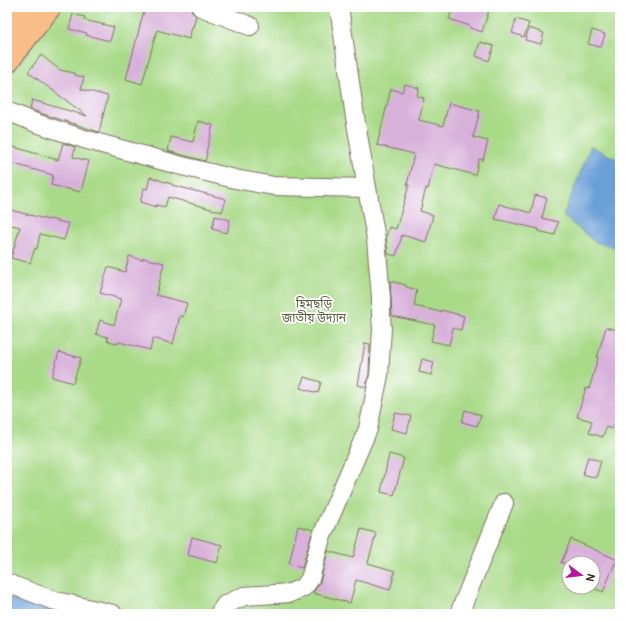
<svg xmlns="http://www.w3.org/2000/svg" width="627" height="621" viewBox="0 0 627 621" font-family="Pangolin,'Noto Sans Bengali',sans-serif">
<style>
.green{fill:#a9da88;stroke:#728253;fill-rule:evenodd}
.water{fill:#6b9fd7;stroke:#53647a}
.building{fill:#d8b1da}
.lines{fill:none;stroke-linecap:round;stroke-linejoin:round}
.minor-casing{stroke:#7d7063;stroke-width:20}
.trunk-casing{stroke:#7d7063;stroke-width:24}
.minor{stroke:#fff;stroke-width:18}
.trunk{stroke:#f8bd89;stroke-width:22}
.labels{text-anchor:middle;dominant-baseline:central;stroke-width:3.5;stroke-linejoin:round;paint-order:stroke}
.park-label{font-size:12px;fill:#5c5f3e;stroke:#fff}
</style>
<rect width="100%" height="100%" fill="#fff"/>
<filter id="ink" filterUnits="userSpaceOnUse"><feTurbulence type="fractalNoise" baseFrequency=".025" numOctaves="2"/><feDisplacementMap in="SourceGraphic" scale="8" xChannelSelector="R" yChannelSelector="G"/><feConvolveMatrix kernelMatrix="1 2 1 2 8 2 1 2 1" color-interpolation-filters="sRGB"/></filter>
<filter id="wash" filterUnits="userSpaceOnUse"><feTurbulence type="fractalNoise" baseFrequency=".012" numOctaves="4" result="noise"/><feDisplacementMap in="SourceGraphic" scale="16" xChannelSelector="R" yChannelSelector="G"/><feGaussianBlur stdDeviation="0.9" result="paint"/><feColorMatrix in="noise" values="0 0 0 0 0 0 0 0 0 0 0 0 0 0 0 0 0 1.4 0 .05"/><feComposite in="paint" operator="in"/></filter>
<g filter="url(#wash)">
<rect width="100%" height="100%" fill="#f8f1e3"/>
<path class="green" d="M7 7H620V614H7ZM569 563H593V587H569Z"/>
<g class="water">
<path d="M591 146 620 161V245L618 248 595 242 563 216Z"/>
<path d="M7 590 59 608 58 614H7Z"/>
</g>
<g id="blocks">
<g class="building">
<path d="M145 7H190L193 13 196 16 193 27H192L189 39 157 30 142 84 126 79Z"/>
<path d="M453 7H490L482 32 470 28V26L449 19Z"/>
<path d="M73 14 85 17 84 20 114 27 110 41 86 35 87 33 69 29Z"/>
<path d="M516 19 529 23 524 37 512 33Z"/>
<path d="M529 28 544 33 541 44 525 40Z"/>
<path d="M592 30 605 34 601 47 588 44Z"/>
<path d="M480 42 494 46 489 61 476 56Z"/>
<path d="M41 55 60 70 75 73V75L84 77 81 89 108 96 99 132 40 113 30 109 32 100 87 116 28 72Z"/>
<path d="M405 84 419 88 417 96 424 98 419 120 443 126 449 103 480 111 473 137 488 141 483 160 479 159 475 175 434 164 428 189 426 188 420 211 433 215 426 242 402 235 396 256 388 254 386 237 389 227 396 229 409 185H407L414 154 377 145 391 89 402 92Z"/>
<path d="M198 121 213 125 206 153 207 154 205 161 168 151 171 137 193 142Z"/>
<path d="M63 143 75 147 73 157 89 161 81 192 51 185 53 175 7 162V145L58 160Z"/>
<path d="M150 177 172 184V185L226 199 222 212 168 197 165 207 156 205V207L140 202 144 188 147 189Z"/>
<path d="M535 195 547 198 542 218 558 222 555 235 538 231 539 229 495 219 499 204 531 213Z"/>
<path d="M7 209 49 220 50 219 69 224 64 240 40 234 37 249 35 248 30 263 11 258 20 227 7 224Z"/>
<path d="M215 216 230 220 227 233 212 229Z"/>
<path d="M129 256 142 260 143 258 164 263 156 295 187 303 183 317 180 316 173 344 153 338 150 350 119 342 118 344 107 340 108 337 96 334 100 320 114 325 121 299 100 293 108 267 125 272Z"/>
<path d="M390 281 406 285V287L417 290 414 306 441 312V310L464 316 461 330 453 328 449 345 431 341 435 325 392 316 391 297Z"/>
<path d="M606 327 620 331V428L613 426 612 429 606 427 603 437 589 433 592 421 577 417 586 388 589 389 598 358H597Z"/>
<path d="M365 343 370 344 369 374 366 387 358 385Z"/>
<path d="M59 352 81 358 73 383 52 377Z"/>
<path d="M422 359 434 362 431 375 419 372Z"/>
<path d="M304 377 321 382 318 393 300 388Z"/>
<path d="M465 410 481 415 477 426 462 422Z"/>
<path d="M395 413 411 416 407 433 391 429Z"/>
<path d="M389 454 404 458 394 495 381 492Z"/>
<path d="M588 457 601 461 596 478 583 474Z"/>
<path d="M298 526 313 530 302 568 289 564Z"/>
<path d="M361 529 376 533 368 563 395 571 390 590 356 580 350 603 313 593 320 582 328 551 353 558Z"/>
<path d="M192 537 222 545 217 563 188 555Z"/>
<path d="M571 539 620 561V563H615L603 592 593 588V563H561Z"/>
</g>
</g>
</g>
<g filter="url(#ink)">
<use href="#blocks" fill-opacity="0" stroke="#7d7063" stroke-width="1"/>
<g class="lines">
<g class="minor-casing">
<g id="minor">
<path d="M201 7 250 26"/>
<path d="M7 111 36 123 84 139 182 166 235 179 274 186 367 188 355 117 339 7"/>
<path d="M7 583 52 600 113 614"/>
<path d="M219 614 225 605 244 596 290 593 304 587 310 579 321 538 368 429 379 375 382 329 381 317V298L376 239 367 188"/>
<path d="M459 614 504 503"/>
</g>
</g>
<g class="trunk-casing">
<g id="trunk">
<path d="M7 32 27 7"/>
<path d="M7 62 50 7"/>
</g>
</g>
<use href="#minor" class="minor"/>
<use href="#trunk" class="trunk"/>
</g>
</g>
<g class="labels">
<g class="park-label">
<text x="314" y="304">হিমছড়ি<tspan x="314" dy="14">জাতীয় উদ্যান</tspan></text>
</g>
</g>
<rect width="627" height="621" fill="none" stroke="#fff" stroke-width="24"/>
<g transform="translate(581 575) rotate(105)"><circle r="19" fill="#ffffff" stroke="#b1aaa5"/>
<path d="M0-3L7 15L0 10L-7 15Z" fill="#b5179e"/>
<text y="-6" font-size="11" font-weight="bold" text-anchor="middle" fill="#3b2a1e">N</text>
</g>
</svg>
